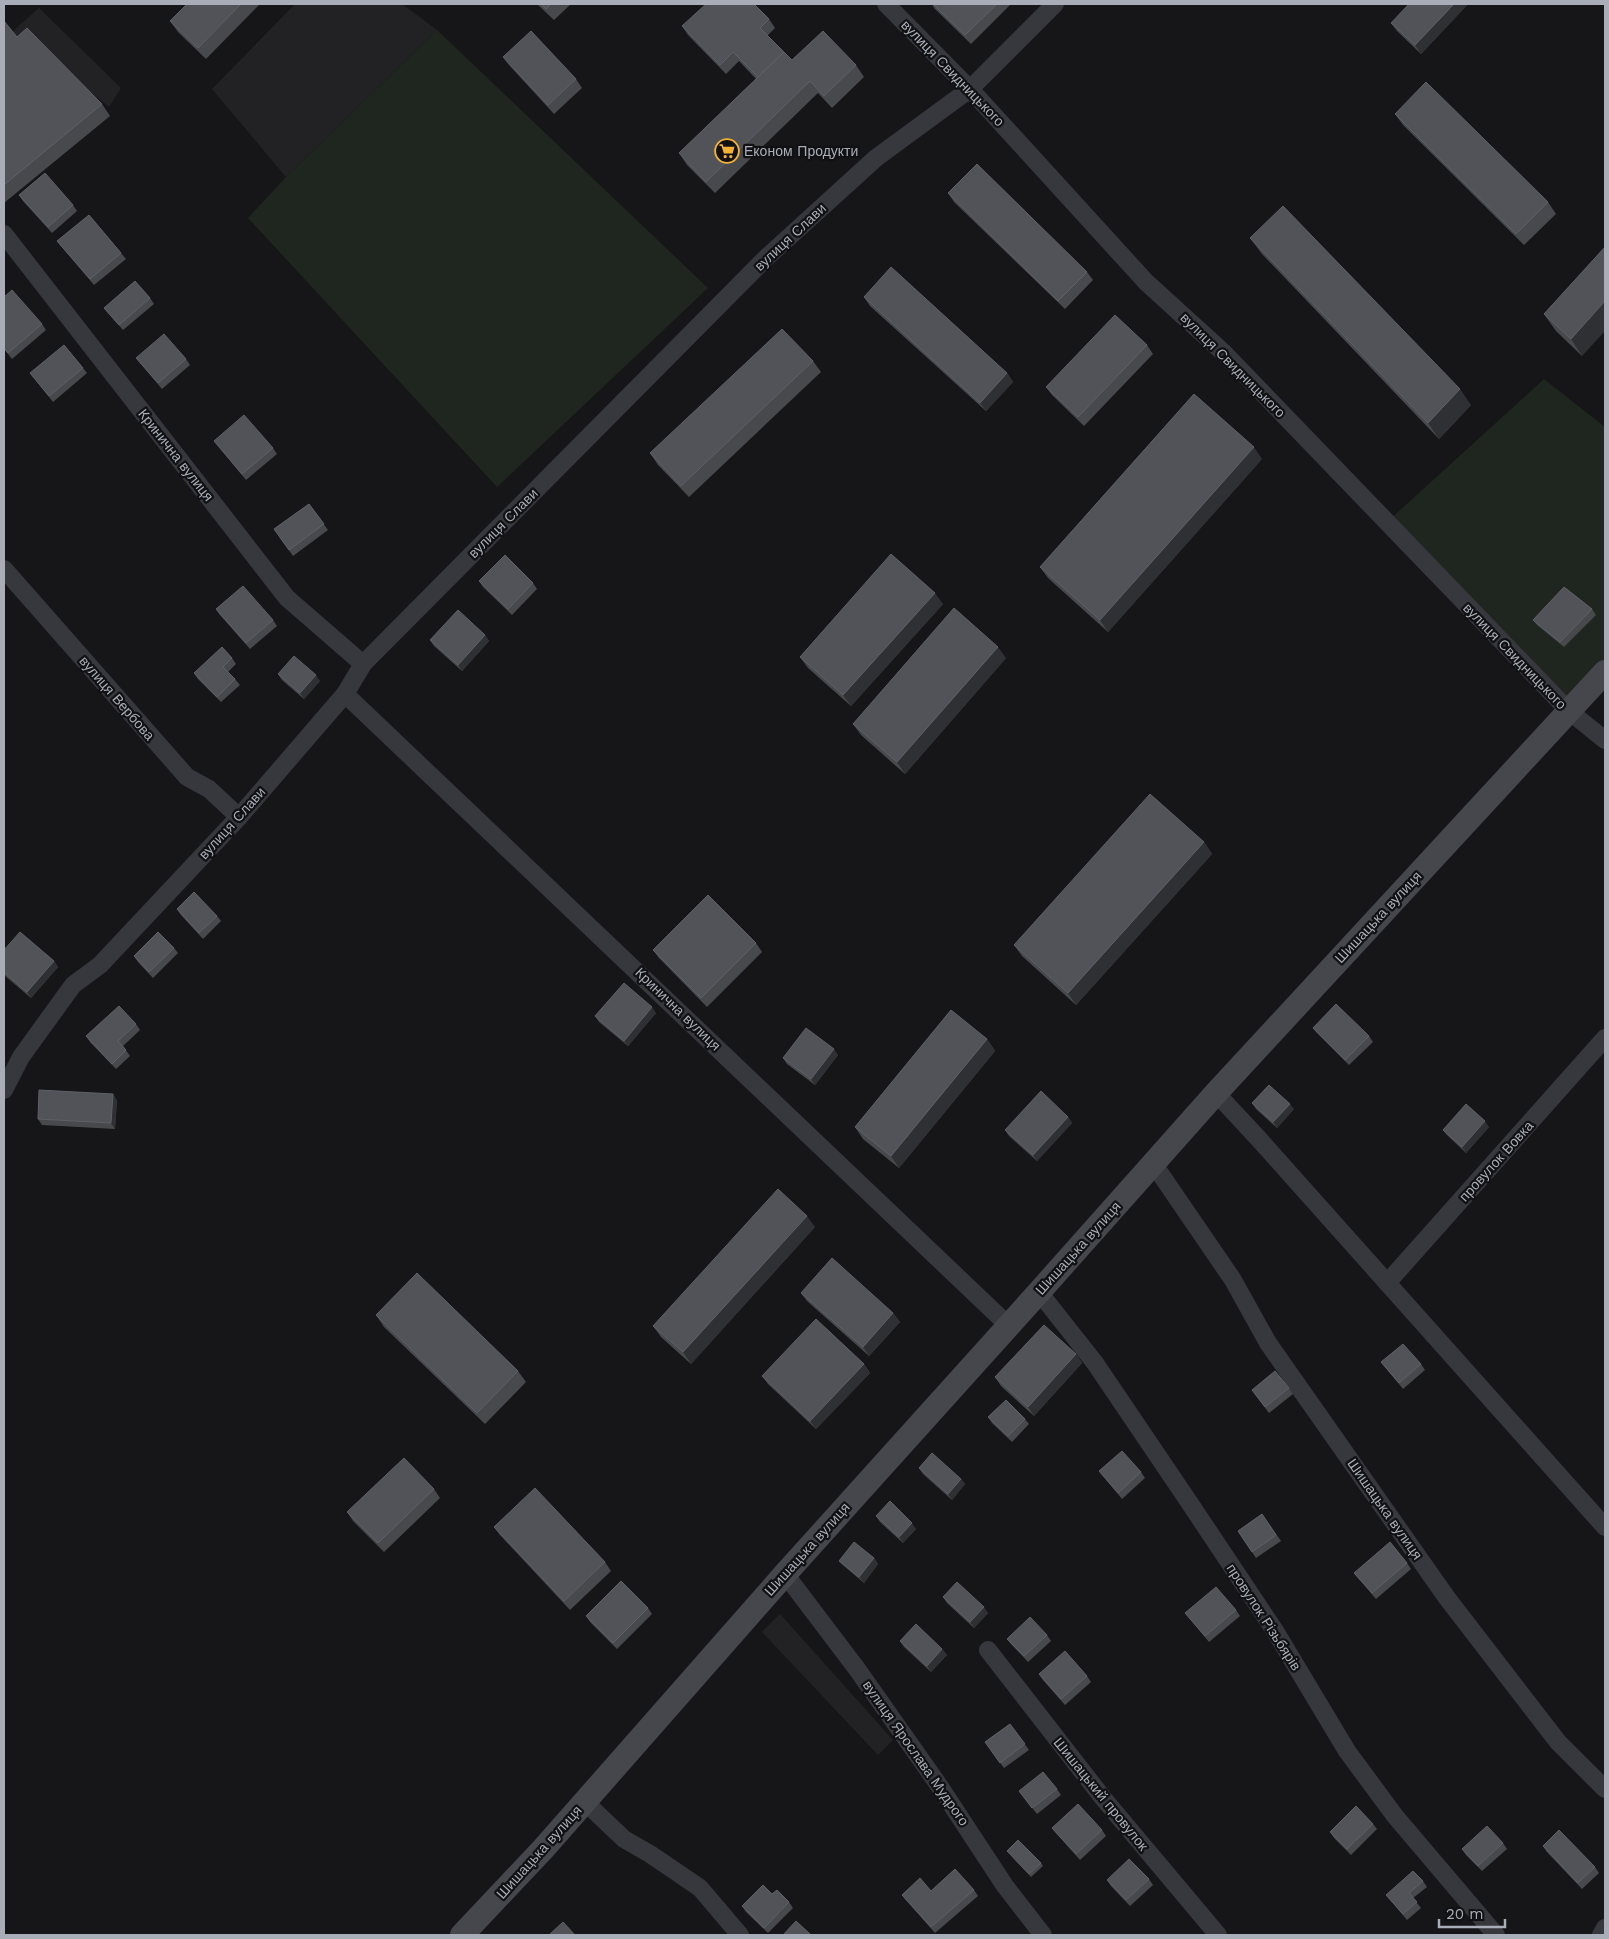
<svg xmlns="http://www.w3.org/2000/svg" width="1609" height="1939" viewBox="0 0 1609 1939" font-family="'Work Sans',sans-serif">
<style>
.built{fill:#222225}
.green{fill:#1e261f}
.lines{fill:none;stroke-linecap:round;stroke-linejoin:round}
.street{stroke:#37383d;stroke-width:18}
.secondary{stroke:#45474d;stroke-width:24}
.wall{fill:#47494d}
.shaded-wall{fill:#2f3033}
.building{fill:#525359;stroke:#5f6168}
.labels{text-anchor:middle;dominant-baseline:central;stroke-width:4.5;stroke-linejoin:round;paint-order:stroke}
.street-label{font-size:14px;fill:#a8adb8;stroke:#111113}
.poi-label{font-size:14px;fill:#a8adb8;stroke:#111113;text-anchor:start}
</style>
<rect width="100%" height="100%" fill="#161618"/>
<g class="built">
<path d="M295 4H402L437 30 286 177 212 89Z"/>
<path d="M39 8 121 88 109 107 64 70 25 48 12 32Z"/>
<path d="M780 1614 893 1740 878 1755 762 1632Z"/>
</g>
<g class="green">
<path d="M437 30 708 288 497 487 248 218 286 177Z"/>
<path d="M1544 379 1605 427V671L1569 711 1387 522Z"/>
</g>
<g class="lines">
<g class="street">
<path d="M886 4 970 89 1146 282 1224 353 1569 711 1605 740"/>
<path d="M4 234 287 598 363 664"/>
<path d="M4 569 187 777 209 789 239 817"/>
<path d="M345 694 1009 1326"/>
<path d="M4 1090 21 1057 73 985 100 965 239 817 345 694 363 664 767 257 876 158 970 89 1055 4"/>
<path d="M1216 1093 1257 1137 1605 1527"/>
<path d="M1153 1163 1233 1280 1268 1343 1447 1598 1558 1742 1605 1789"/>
<path d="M1387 1283 1605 1038"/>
<path d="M1039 1292 1095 1363 1189 1502 1275 1631 1347 1751 1395 1816 1496 1935"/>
<path d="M785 1574 857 1669 938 1784 1005 1886 1043 1935"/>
<path d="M988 1650 1103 1798 1218 1935"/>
<path d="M585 1802 624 1839 650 1854 700 1888 740 1935"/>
<path d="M1601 1935 1605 1928"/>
</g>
<path class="secondary" d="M462 1935 544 1848 785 1574 1039 1292 1216 1093 1605 672"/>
</g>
<g class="wall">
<path d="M187 4H260L206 59 178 32 170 21Z"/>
<path d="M537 4H571L554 20Z"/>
<path d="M932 4H1011L971 44 934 8Z"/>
<path d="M1468 4 1421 54 1397 31 1391 23Z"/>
<path d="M769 19 775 28 767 36 792 60 856 65 864 77 832 108 818 93 715 193 687 165 679 153 756 79 739 61 726 74 688 35 682 26Z"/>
<path d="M4 21 17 37 102 104 110 116 4 203Z"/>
<path d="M503 57 576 79 582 88 554 114 509 65Z"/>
<path d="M1395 114 1548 202 1556 214 1524 245 1403 125Z"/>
<path d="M948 193 1087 272 1093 280 1065 309 954 202Z"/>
<path d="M19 195 73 205 77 211 52 233 23 201Z"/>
<path d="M1250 238 1471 405 1439 439 1262 254Z"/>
<path d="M57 241 121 253 126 259 94 285Z"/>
<path d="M1605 247 1582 356 1556 331 1544 314Z"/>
<path d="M4 297 42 324 46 330 12 359 4 349Z"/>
<path d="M864 297 1007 373 1013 382 986 411 870 306Z"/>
<path d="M150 298 154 304 123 330 104 308Z"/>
<path d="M1147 345 1153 354 1084 426 1052 395 1046 387Z"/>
<path d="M136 358 186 359 190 365 162 389Z"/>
<path d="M813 361 821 372 689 497 658 465 650 453Z"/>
<path d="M83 368 87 373 53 402 30 373Z"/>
<path d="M214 441 273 448 277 454 246 480Z"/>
<path d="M1262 459 1108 632 1048 578 1040 567Z"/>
<path d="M309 504 328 530 293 556 274 529Z"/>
<path d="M479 581 533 583 537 589 512 615 483 587Z"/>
<path d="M943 604 851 706 808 668 800 657Z"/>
<path d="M216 609 273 620 277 626 250 649 220 615Z"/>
<path d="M1592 609 1596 615 1564 647 1537 625 1533 620Z"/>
<path d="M485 635 489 641 462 671 434 646 430 640Z"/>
<path d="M232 658 236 664 228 672 235 679 240 685 221 702 198 679 194 673Z"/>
<path d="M1006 658 905 774 861 735 853 724Z"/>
<path d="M278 674 320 681 304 699 282 680Z"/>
<path d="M1204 842 1212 854 1076 1005 1022 956 1014 945Z"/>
<path d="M177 909 217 916 221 921 203 939 181 915Z"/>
<path d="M756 943 762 952 707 1007 659 958 653 950Z"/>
<path d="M174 948 178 953 153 978 138 962 134 956Z"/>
<path d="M4 950 54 961 58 967 31 998 4 975Z"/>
<path d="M656 1013 628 1046 599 1022 595 1016Z"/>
<path d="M136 1024 140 1030 123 1046 130 1056 116 1069 90 1042 86 1036Z"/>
<path d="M1313 1028 1369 1036 1373 1042 1349 1065 1317 1033Z"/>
<path d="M987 1039 995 1051 899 1168 863 1139 855 1127Z"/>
<path d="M838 1055 815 1085 787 1064 783 1058Z"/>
<path d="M117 1100 115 1129 42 1125 38 1119Z"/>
<path d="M1252 1103 1294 1109 1277 1128 1256 1109Z"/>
<path d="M1068 1117 1072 1123 1037 1161 1009 1136 1005 1130Z"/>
<path d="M1489 1127 1466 1153 1447 1135 1443 1130Z"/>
<path d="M815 1227 691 1364 661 1337 653 1326Z"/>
<path d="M801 1293 893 1313 900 1322 869 1356 807 1301Z"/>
<path d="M376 1315 518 1371 526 1382 485 1424 384 1327Z"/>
<path d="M1076 1354 1082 1363 1034 1416 1001 1386 995 1377Z"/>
<path d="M1381 1362 1421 1364 1425 1370 1403 1389Z"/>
<path d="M864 1364 870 1373 816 1429 768 1384 762 1376Z"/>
<path d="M1289 1388 1293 1394 1269 1413 1252 1390Z"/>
<path d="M988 1417 1025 1419 1029 1424 1012 1442 992 1423Z"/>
<path d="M919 1468 961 1479 965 1484 952 1500 923 1474Z"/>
<path d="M1099 1471 1141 1472 1145 1478 1122 1499Z"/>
<path d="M434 1489 440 1498 384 1552 353 1521 347 1512Z"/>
<path d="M1262 1514 1281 1541 1256 1558 1238 1531Z"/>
<path d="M876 1516 916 1529 903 1543 880 1522Z"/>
<path d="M494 1527 605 1562 611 1571 570 1610 500 1535Z"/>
<path d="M874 1558 878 1564 864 1583 844 1566 839 1561Z"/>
<path d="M1407 1563 1411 1569 1376 1599 1354 1573Z"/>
<path d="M943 1597 988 1613 974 1628 947 1603Z"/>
<path d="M648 1608 652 1614 617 1649 590 1622 586 1616Z"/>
<path d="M1236 1610 1240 1616 1209 1642 1185 1613Z"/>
<path d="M1047 1635 1051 1641 1028 1662 1011 1644 1007 1639Z"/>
<path d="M900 1641 942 1649 947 1655 931 1672 904 1647Z"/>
<path d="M1039 1674 1087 1676 1091 1682 1065 1705 1043 1680Z"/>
<path d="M1010 1724 1029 1750 1004 1768 985 1742Z"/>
<path d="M1057 1789 1061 1795 1037 1814 1019 1791Z"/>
<path d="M1373 1824 1377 1829 1351 1855 1334 1838 1330 1832Z"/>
<path d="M1052 1828 1102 1830 1106 1836 1080 1860 1056 1833Z"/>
<path d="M1503 1843 1507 1849 1482 1871 1466 1855 1462 1849Z"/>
<path d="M1543 1846 1595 1867 1599 1873 1582 1889 1547 1852Z"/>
<path d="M1007 1851 1041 1863 1043 1866 1031 1877Z"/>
<path d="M1149 1879 1153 1885 1130 1906 1111 1886 1107 1880Z"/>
<path d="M1423 1881 1427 1887 1413 1898 1421 1908 1407 1920 1386 1895Z"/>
<path d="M974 1890 978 1896 935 1933 906 1900 902 1895 931 1891Z"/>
<path d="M772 1894 789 1902 793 1908 768 1933 746 1912 742 1906Z"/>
</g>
<g class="shaded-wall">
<path d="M1454 4H1468L1421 54 1415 45Z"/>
<path d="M1605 301V331L1582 356 1571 339Z"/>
<path d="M1007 373 1013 382 986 411 980 403Z"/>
<path d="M1460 389 1471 405 1439 439 1428 423Z"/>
<path d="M1254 447 1262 459 1108 632 1100 620Z"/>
<path d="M935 593 943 604 851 706 843 695Z"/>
<path d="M485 635 489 641 462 671 458 665Z"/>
<path d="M998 647 1006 658 905 774 897 762Z"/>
<path d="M316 675 320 681 304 699 300 693Z"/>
<path d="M1204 842 1212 854 1076 1005 1068 993Z"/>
<path d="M54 961 58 967 31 998 27 992Z"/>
<path d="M652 1007 656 1013 628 1046 624 1041Z"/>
<path d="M987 1039 995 1051 899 1168 891 1156Z"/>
<path d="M834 1049 838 1055 815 1085 811 1079Z"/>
<path d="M113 1094 117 1100 115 1129 111 1123Z"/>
<path d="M1290 1104 1294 1109 1277 1128 1273 1122Z"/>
<path d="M1068 1117 1072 1123 1037 1161 1033 1155Z"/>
<path d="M1485 1121 1489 1127 1466 1153 1462 1147Z"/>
<path d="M807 1216 815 1227 691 1364 683 1352Z"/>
<path d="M893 1313 900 1322 869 1356 863 1347Z"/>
<path d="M1076 1354 1082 1363 1034 1416 1028 1407Z"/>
<path d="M864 1364 870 1373 816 1429 810 1421Z"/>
<path d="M961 1479 965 1484 952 1500 948 1494Z"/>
<path d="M912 1523 916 1529 903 1543 899 1537Z"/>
<path d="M874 1558 878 1564 864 1583 859 1577Z"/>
<path d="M984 1607 988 1613 974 1628 970 1622Z"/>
<path d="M942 1649 947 1655 931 1672 927 1666Z"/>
</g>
<g class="building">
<path d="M187 4H241L198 48 170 21Z"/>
<path d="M541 4H551L546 9Z"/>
<path d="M706 4H754L769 19 760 28 784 52 758 77 733 52 720 65 682 26Z"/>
<path d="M933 4H997L965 35Z"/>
<path d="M1409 4H1454L1415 45 1391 23Z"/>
<path d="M4 21 17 37 27 28 102 104 4 185Z"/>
<path d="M531 31 576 79 548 105 503 57Z"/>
<path d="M823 31 856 65 824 96 810 81 706 182 679 153 784 52 792 60Z"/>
<path d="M1426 82 1548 202 1516 234 1395 114Z"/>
<path d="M977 164 1087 272 1058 301 948 193Z"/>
<path d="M45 173 73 205 48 227 19 195Z"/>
<path d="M1283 206 1460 389 1428 423 1250 238Z"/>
<path d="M89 215 121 253 90 279 57 241Z"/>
<path d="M1605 247V301L1571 339 1544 314Z"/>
<path d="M891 267 1007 373 980 403 864 297Z"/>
<path d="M135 281 150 298 119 325 104 308Z"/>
<path d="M12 290 42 324 8 353 4 348V297Z"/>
<path d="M1115 315 1147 345 1078 417 1046 387Z"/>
<path d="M782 329 813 361 681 486 650 453Z"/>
<path d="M164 334 186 359 158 383 136 358Z"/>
<path d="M64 345 83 368 49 396 30 373Z"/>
<path d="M1194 394 1254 447 1100 620 1040 567Z"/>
<path d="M244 415 273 448 242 474 214 441Z"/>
<path d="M309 504 324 524 289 550 274 529Z"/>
<path d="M891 554 935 593 843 695 800 657Z"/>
<path d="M505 555 533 583 508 609 479 581Z"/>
<path d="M243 586 273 620 246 643 216 609Z"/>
<path d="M1564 587 1592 609 1560 642 1533 620Z"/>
<path d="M954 608 998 647 897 762 853 724Z"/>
<path d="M458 610 485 635 458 665 430 640Z"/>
<path d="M222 647 232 658 223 667 235 679 217 697 194 673Z"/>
<path d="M294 656 316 675 300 693 278 674Z"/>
<path d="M1150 794 1204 842 1068 993 1014 945Z"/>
<path d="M194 892 217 916 199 933 177 909Z"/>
<path d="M708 895 756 943 701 998 653 950Z"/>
<path d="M20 932 54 961 27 992 4 972V950Z"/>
<path d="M158 932 174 948 149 972 134 956Z"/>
<path d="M624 983 652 1007 624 1041 595 1016Z"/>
<path d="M1336 1004 1369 1036 1345 1060 1313 1028Z"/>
<path d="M119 1006 136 1024 118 1041 126 1050 112 1064 86 1036Z"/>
<path d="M951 1010 987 1039 891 1156 855 1127Z"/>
<path d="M806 1028 834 1049 811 1079 783 1058Z"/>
<path d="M1269 1085 1290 1104 1273 1122 1252 1103Z"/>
<path d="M39 1090 113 1094 111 1123 38 1119Z"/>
<path d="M1041 1091 1068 1117 1033 1155 1005 1130Z"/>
<path d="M1466 1104 1485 1121 1462 1147 1443 1130Z"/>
<path d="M778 1189 807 1216 683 1352 653 1326Z"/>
<path d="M832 1258 893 1313 863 1347 801 1293Z"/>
<path d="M417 1273 518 1371 477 1413 376 1315Z"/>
<path d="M816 1319 864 1364 810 1421 762 1376Z"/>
<path d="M1044 1325 1076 1354 1028 1407 995 1377Z"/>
<path d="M1403 1344 1421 1364 1399 1383 1381 1362Z"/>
<path d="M1275 1371 1289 1388 1265 1407 1252 1390Z"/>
<path d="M1006 1400 1025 1419 1008 1436 988 1417Z"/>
<path d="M1122 1451 1141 1472 1118 1493 1099 1471Z"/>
<path d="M932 1453 961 1479 948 1494 919 1468Z"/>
<path d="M404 1458 434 1489 378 1543 347 1512Z"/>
<path d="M535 1488 605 1562 564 1601 494 1527Z"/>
<path d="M890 1501 912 1523 899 1537 876 1516Z"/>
<path d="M1262 1514 1276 1535 1252 1552 1238 1531Z"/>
<path d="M854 1542 874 1558 859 1577 839 1561Z"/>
<path d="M1390 1542 1407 1563 1372 1593 1354 1573Z"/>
<path d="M621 1581 648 1608 613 1643 586 1616Z"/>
<path d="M957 1582 984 1607 970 1622 943 1597Z"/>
<path d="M1216 1587 1236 1610 1205 1636 1185 1613Z"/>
<path d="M1030 1617 1047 1635 1024 1656 1007 1639Z"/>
<path d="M916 1624 942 1649 927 1666 900 1641Z"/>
<path d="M1065 1651 1087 1676 1061 1699 1039 1674Z"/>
<path d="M1010 1724 1025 1744 1000 1763 985 1742Z"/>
<path d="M1043 1772 1057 1789 1032 1808 1019 1791Z"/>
<path d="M1078 1804 1102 1830 1076 1854 1052 1828Z"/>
<path d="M1356 1806 1373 1824 1347 1849 1330 1832Z"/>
<path d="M1487 1826 1503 1843 1478 1866 1462 1849Z"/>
<path d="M1559 1830 1595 1867 1578 1883 1543 1846Z"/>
<path d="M1018 1840 1041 1863 1029 1874 1007 1851Z"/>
<path d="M1129 1859 1149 1879 1126 1900 1107 1880Z"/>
<path d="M955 1869 974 1890 931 1927 902 1895 920 1878 931 1891Z"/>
<path d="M1413 1871 1423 1881 1409 1893 1417 1902 1403 1914 1386 1895Z"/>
<path d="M763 1885 772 1894 777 1890 789 1902 764 1928 742 1906Z"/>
<path d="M796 1921 810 1934 809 1935H783Z"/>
<path d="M563 1922 575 1935H549Z"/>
</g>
<defs>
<g id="supermarket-ring" transform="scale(1.25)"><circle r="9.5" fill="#111113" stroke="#f2b134" stroke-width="1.5"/><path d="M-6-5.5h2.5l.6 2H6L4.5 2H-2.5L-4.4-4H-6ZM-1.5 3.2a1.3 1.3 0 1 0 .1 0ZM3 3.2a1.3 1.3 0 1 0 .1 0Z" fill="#f2b134"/></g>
</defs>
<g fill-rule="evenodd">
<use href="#supermarket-ring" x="727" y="151"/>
</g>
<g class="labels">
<g class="street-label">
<text transform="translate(953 73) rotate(46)">вулиця Свидницького</text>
<text transform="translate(790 237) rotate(-43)">вулиця Слави</text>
<text transform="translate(1233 365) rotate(45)">вулиця Свидницького</text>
<text transform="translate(176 455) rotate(52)">Кринична вулиця</text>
<text transform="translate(503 523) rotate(-45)">вулиця Слави</text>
<text transform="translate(1515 656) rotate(46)">вулиця Свидницького</text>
<text transform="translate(117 698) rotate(49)">вулиця Вербова</text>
<text transform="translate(232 823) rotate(-48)">вулиця Слави</text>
<text transform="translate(1378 917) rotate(-47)">Шишацька вулиця</text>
<text transform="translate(678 1009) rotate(44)">Кринична вулиця</text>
<text transform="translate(1496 1161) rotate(-48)">провулок Вовка</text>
<text transform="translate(1078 1248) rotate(-48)">Шишацька вулиця</text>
<text transform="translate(1385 1509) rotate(55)">Шишацька вулиця</text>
<text transform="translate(807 1549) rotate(-48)">Шишацька вулиця</text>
<text transform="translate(1264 1617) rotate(57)">провулок Різьбярів</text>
<text transform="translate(916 1753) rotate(55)">вулиця Ярослава Мудрого</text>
<text transform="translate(1101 1794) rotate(51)">Шишацький провулок</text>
<text transform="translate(539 1852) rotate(-48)">Шишацька вулиця</text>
</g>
<g class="poi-label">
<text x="744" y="151">Економ Продукти</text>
</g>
</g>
<rect width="1609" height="1939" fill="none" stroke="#a8adb8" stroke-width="10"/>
<path d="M1439 1919v8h66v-8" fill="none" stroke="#a8adb8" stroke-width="2.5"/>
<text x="1446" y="1919" font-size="15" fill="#a8adb8" stroke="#111113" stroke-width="4" paint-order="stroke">20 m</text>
</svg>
